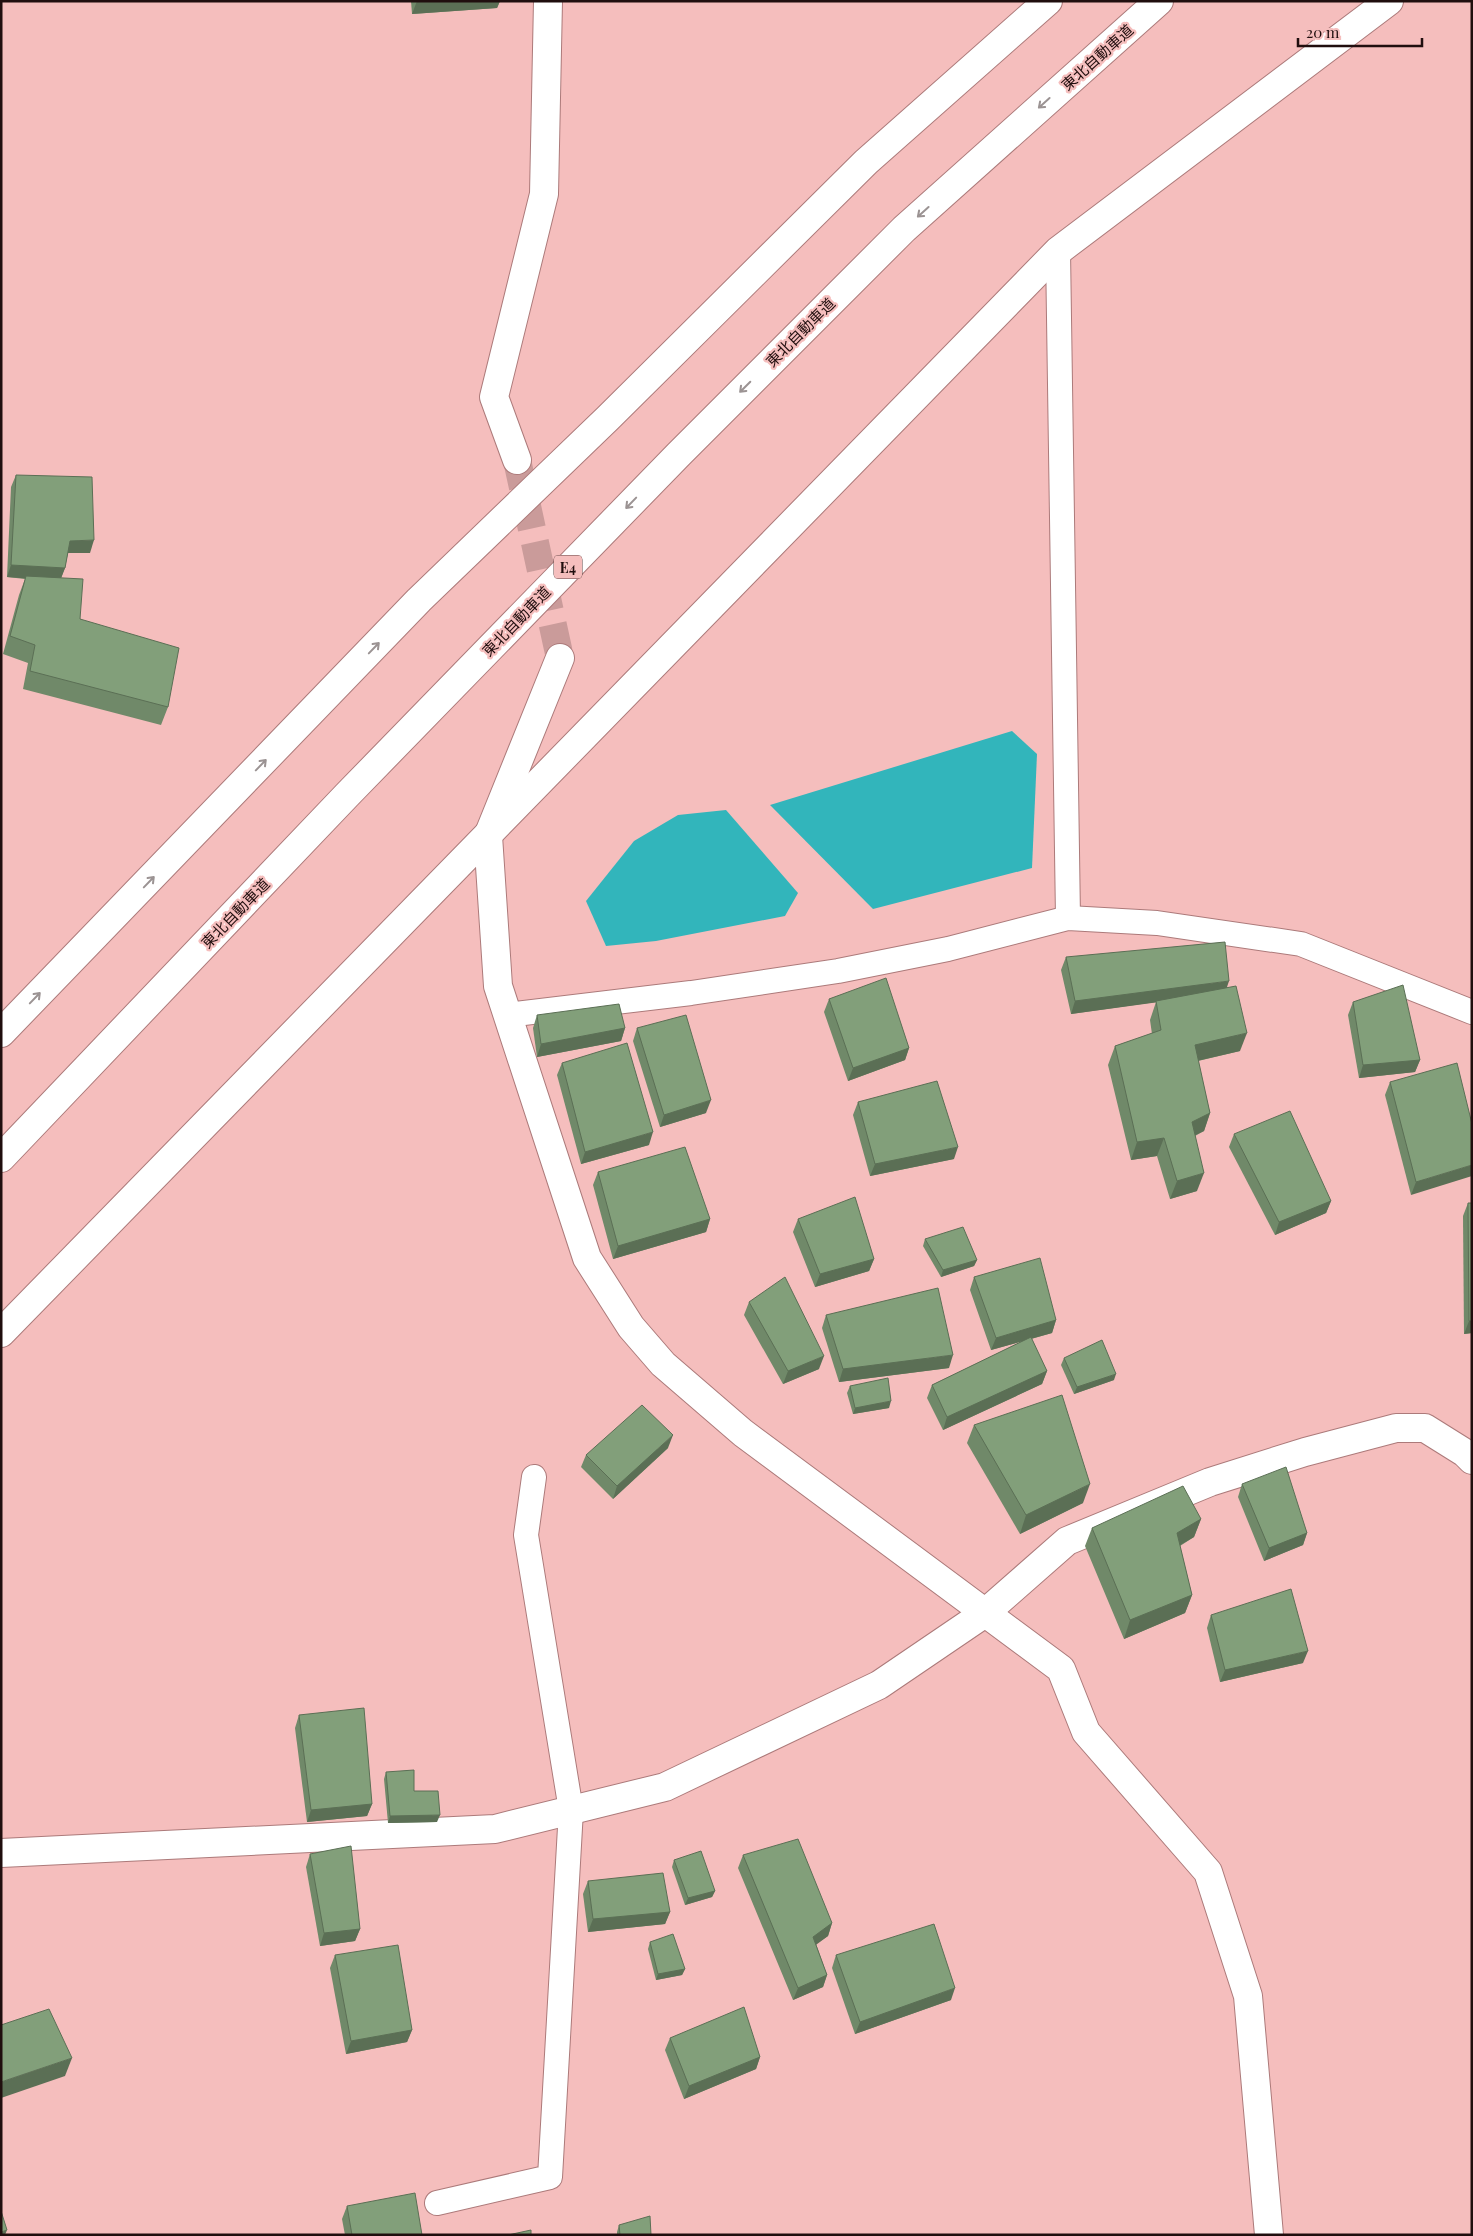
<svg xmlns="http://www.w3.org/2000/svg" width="1473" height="2236" viewBox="0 0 1473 2236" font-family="'Playfair Display','Noto Sans JP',serif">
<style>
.water{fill:#32b5bb}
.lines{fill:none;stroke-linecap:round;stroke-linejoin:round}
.minor-tunnel{stroke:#ca9b9a;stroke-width:28;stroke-dasharray:28 14;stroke-linecap:butt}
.service-casing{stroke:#ac7a7a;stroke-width:26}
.minor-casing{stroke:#ac7a7a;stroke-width:30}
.motorway-casing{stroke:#ac7a7a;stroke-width:30}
.service{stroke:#fff;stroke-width:24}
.minor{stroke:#fff;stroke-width:28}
.motorway{stroke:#fff;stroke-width:28}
.wall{fill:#708969}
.shaded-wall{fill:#5b6f55}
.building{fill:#829f7a;stroke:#5b6f55}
.oneway{stroke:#9b9393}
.labels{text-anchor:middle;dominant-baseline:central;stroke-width:4.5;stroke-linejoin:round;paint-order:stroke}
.shield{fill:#f5bebd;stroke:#604342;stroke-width:1}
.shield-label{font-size:14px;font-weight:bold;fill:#200e0e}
.street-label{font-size:15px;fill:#200e0e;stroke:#f5bebd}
</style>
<rect width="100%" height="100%" fill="#f5bebd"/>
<g class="water">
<path d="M1012 731 1037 754 1032 868 873 909 770 805Z"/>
<path d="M726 810 798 893 785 916 656 941 606 946 586 901 634 841 678 815Z"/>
</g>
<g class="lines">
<path class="minor-tunnel" d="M517 460 560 658"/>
<g class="service-casing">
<g id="service">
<path d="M1058 251 1068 918"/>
<path d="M507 1015 691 993 838 971 948 949 1068 918 1157 923 1301 944 1472 1012"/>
<path d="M437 2203 550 2177 571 1810 526 1535 534 1477"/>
</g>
</g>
<g class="minor-casing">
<g id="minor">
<path d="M517 460 494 397 544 194 548 1"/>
<path d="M560 658 488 836 498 986 587 1258 631 1327 663 1364 743 1433 1061 1669 1086 1732 1208 1872 1248 1996 1269 2235"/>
<path d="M1 1333 1058 251 1389 1"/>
<path d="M1 1853 495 1829 665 1787 879 1685 985 1613 1067 1541 1210 1482 1305 1452 1396 1428H1425L1465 1453 1472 1460"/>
</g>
</g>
<g class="motorway-casing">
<g id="motorway">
<path d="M1 1033 419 600 608 418 866 162 1048 1"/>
<path d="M1 1158 347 795 679 454 904 229 1159 1"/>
</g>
</g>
<use href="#service" class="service"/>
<use href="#minor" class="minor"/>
<use href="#motorway" class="motorway"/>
</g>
<g class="wall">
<path d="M411 1H500L497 8 412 14Z"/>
<path d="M16 475 90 553H68L65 568 61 578 80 619 168 707 161 725 23 689 28 663 3 654 19 595 25 579 7 577 11 487Z"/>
<path d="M1066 957 1227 987 1240 1051 1198 1061 1210 1113 1204 1131 1195 1136 1197 1191 1170 1199 1157 1156 1131 1160 1108 1065 1115 1046 1152 1034 1150 1020 1156 1002 1071 1014 1061 970Z"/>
<path d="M829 999 909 1048 905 1060 848 1081 824 1012Z"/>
<path d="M1353 1002 1420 1060 1415 1072 1359 1078 1348 1015Z"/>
<path d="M537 1015 625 1028 621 1041 537 1057 533 1028Z"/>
<path d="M637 1028 706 1113 660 1127 633 1041Z"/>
<path d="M562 1063 649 1145 581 1164 557 1075Z"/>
<path d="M1390 1082 1472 1124 1411 1195 1385 1095Z"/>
<path d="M858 1102 954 1159 870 1176 853 1115Z"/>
<path d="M1234 1134 1331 1201 1326 1213 1275 1235 1229 1147Z"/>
<path d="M598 1172 710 1219 706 1232 613 1259 593 1185Z"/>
<path d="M1468 1203H1472V1333L1464 1334 1463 1216Z"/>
<path d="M798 1219 874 1259 869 1271 815 1287 793 1232Z"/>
<path d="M925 1239 977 1260 974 1266 941 1277 923 1246Z"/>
<path d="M974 1277 1056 1320 1052 1333 1031 1339 1047 1371 1042 1384 943 1430 927 1398 932 1385 1023 1341 991 1350 970 1290Z"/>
<path d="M749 1302 819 1369 783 1384 744 1315Z"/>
<path d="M826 1315 949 1368 839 1382 822 1328Z"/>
<path d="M1064 1358 1114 1380 1074 1394 1061 1365Z"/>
<path d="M850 1386 889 1408 853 1414 847 1393Z"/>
<path d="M974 1425 1083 1503 1020 1534 967 1443Z"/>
<path d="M668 1448 613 1499 581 1467 586 1455Z"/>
<path d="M1242 1484 1307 1533 1303 1545 1264 1561 1238 1497Z"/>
<path d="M1201 1519 1194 1537 1180 1546 1192 1595 1185 1613 1124 1639 1085 1546 1092 1528Z"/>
<path d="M1211 1615 1303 1663 1220 1682 1207 1628Z"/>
<path d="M299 1715 372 1804 367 1816 307 1822 295 1728Z"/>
<path d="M386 1772 414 1791 437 1822 388 1823 384 1779Z"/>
<path d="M310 1854 360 1929 355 1941 320 1946 306 1867Z"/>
<path d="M743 1855 832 1923 828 1936 816 1944 827 1975 823 1987 793 2000 738 1868Z"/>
<path d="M674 1860 715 1891 712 1897 685 1905 672 1867Z"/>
<path d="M588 1881 670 1912 665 1924 588 1932 583 1894Z"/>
<path d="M650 1942 685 1969 682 1975 656 1980 648 1949Z"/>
<path d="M335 1955 412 2030 407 2042 346 2054 330 1968Z"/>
<path d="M836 1955 951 2000 855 2034 832 1968Z"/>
<path d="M670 2038 760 2057 756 2069 684 2099 665 2050Z"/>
<path d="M347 2206 422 2235H345L342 2219Z"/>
<path d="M619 2225 651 2235H617V2232Z"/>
</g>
<g class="shaded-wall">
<path d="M417 1H500L497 8 412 14Z"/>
<path d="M94 540 90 553H66L70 541Z"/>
<path d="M11 565 65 568 60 581 7 577Z"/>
<path d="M1229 981 1225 993 1071 1014 1075 1001Z"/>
<path d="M625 1028 621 1041 537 1057 541 1044Z"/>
<path d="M1247 1033 1240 1051 1188 1063 1195 1045Z"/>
<path d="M909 1048 905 1060 848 1081 853 1068Z"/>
<path d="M1420 1060 1415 1072 1359 1078 1363 1065Z"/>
<path d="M711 1100 706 1113 660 1127 664 1115Z"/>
<path d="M1210 1113 1204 1131 1185 1140 1192 1122Z"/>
<path d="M653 1132 649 1145 581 1164 585 1152Z"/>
<path d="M1164 1138 1157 1156 1131 1160 1137 1142Z"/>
<path d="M958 1147 954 1159 870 1176 875 1164Z"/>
<path d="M1472 1165V1176L1411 1195 1416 1182Z"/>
<path d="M1204 1173 1197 1191 1170 1199 1177 1181Z"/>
<path d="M1331 1201 1326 1213 1275 1235 1279 1222Z"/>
<path d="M710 1219 706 1232 613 1259 618 1246Z"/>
<path d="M874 1259 869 1271 815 1287 820 1274Z"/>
<path d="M977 1260 974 1266 941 1277 943 1270Z"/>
<path d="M1056 1320 1052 1333 991 1350 996 1338Z"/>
<path d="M1469 1321H1472V1333L1464 1334Z"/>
<path d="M953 1355 949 1368 839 1382 843 1369Z"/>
<path d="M824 1356 819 1369 783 1384 788 1371Z"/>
<path d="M1047 1371 1042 1384 943 1430 947 1417Z"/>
<path d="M1116 1374 1114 1380 1074 1394 1077 1387Z"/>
<path d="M891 1401 889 1408 853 1414 855 1408Z"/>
<path d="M673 1435 668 1448 613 1499 617 1486Z"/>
<path d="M1090 1484 1083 1503 1020 1534 1026 1515Z"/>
<path d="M1201 1519 1194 1537 1170 1551 1177 1533Z"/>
<path d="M1307 1533 1303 1545 1264 1561 1269 1548Z"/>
<path d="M1192 1595 1185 1613 1124 1639 1130 1620Z"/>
<path d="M1308 1651 1303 1663 1220 1682 1225 1670Z"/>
<path d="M372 1804 367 1816 307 1822 311 1810Z"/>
<path d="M440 1815 437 1822 388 1823 390 1816Z"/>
<path d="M715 1891 712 1897 685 1905 688 1898Z"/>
<path d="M670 1912 665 1924 588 1932 593 1919Z"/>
<path d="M832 1923 828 1936 809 1950 813 1937Z"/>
<path d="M360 1929 355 1941 320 1946 324 1933Z"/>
<path d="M685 1969 682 1975 656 1980 658 1974Z"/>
<path d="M827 1975 823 1987 793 2000 798 1988Z"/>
<path d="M955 1988 951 2000 855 2034 860 2022Z"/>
<path d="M412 2030 407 2042 346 2054 351 2041Z"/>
<path d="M760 2057 756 2069 684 2099 689 2086Z"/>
<path d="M72 2058 65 2076 1 2098V2082Z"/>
<path d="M7 2230 5 2235H1V2232Z"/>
</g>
<g class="building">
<path d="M16 475 92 477 94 540 70 541 65 568 11 565Z"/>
<path d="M26 576 83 579 80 619 179 648 168 707 30 671 35 645 10 636Z"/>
<path d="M1225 942 1229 981 1075 1001 1066 957Z"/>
<path d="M886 978 909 1048 853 1068 829 999Z"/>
<path d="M1403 985 1420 1060 1363 1065 1353 1002Z"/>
<path d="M1236 986 1247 1033 1195 1045 1210 1113 1192 1122 1204 1173 1177 1181 1164 1138 1137 1142 1115 1046 1161 1030 1156 1001Z"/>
<path d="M619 1004 625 1028 541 1044 537 1015Z"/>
<path d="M686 1015 711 1100 664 1115 637 1028Z"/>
<path d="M627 1043 653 1132 585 1152 562 1063Z"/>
<path d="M1457 1063 1472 1124V1165L1416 1182 1390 1082Z"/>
<path d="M937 1081 958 1147 875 1164 858 1102Z"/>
<path d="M1290 1111 1331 1201 1279 1222 1234 1134Z"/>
<path d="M685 1147 710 1219 618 1246 598 1172Z"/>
<path d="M855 1197 874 1259 820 1274 798 1219Z"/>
<path d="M1468 1203H1472V1321H1469Z"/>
<path d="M963 1227 977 1260 943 1270 925 1239Z"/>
<path d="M1040 1258 1056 1320 996 1338 974 1277Z"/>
<path d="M785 1277 824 1356 788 1371 749 1302Z"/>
<path d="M938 1288 953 1355 843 1369 826 1315Z"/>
<path d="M1031 1337 1047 1371 947 1417 932 1385Z"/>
<path d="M1102 1340 1116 1374 1077 1387 1064 1358Z"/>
<path d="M888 1378 891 1401 855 1408 850 1386Z"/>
<path d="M1062 1395 1090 1484 1026 1515 974 1425Z"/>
<path d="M642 1405 673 1435 617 1486 586 1455Z"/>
<path d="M1286 1467 1307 1533 1269 1548 1242 1484Z"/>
<path d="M1183 1486 1201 1519 1177 1533 1192 1595 1130 1620 1092 1528Z"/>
<path d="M1291 1589 1308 1651 1225 1670 1211 1615Z"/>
<path d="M364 1708 372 1804 311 1810 299 1715Z"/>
<path d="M414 1770V1791H438L440 1815 390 1816 386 1772Z"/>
<path d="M798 1839 832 1923 813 1937 827 1975 798 1988 743 1855Z"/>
<path d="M351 1846 360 1929 324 1933 310 1854Z"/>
<path d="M701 1851 715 1891 688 1898 674 1860Z"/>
<path d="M663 1873 670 1912 593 1919 588 1881Z"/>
<path d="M934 1924 955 1988 860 2022 836 1955Z"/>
<path d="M673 1934 685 1969 658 1974 650 1942Z"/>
<path d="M398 1945 412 2030 351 2041 335 1955Z"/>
<path d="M744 2007 760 2057 689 2086 670 2038Z"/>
<path d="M49 2009 72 2058 1 2082V2025Z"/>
<path d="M415 2193 422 2235H352L347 2206Z"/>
<path d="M1 2211 7 2230 1 2232Z"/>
<path d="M650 2216 651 2235H620L619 2225Z"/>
<path d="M531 2230V2235H508Z"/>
</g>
<defs><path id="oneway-shaft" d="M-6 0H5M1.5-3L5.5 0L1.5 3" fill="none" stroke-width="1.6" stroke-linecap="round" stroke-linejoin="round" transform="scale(1.25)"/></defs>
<g class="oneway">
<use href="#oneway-shaft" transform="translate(1044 103) rotate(138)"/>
<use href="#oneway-shaft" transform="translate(923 212) rotate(138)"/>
<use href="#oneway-shaft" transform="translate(745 387) rotate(135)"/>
<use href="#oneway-shaft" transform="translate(631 503) rotate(134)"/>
<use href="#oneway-shaft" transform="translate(374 648) rotate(-46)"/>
<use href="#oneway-shaft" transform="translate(261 765) rotate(-46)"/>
<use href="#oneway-shaft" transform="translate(149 882) rotate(-46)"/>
<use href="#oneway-shaft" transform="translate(35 998) rotate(-46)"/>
</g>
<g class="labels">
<rect class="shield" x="554" y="555.5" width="28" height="23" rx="4"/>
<g class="shield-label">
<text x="568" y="567">E4</text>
</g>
<g class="street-label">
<text transform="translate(1097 57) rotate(-42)">東北自動車道</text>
<text transform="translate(800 332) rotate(-45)">東北自動車道</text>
<text transform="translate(516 621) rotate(-46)">東北自動車道</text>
<text transform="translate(235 913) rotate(-46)">東北自動車道</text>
</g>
</g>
<rect width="1473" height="2236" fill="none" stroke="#200e0e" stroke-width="5"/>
<path d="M1298 38v8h124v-8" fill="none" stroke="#200e0e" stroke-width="2.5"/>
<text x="1306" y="38" font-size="15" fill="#200e0e" stroke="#f5bebd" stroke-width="4" paint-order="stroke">20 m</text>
</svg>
